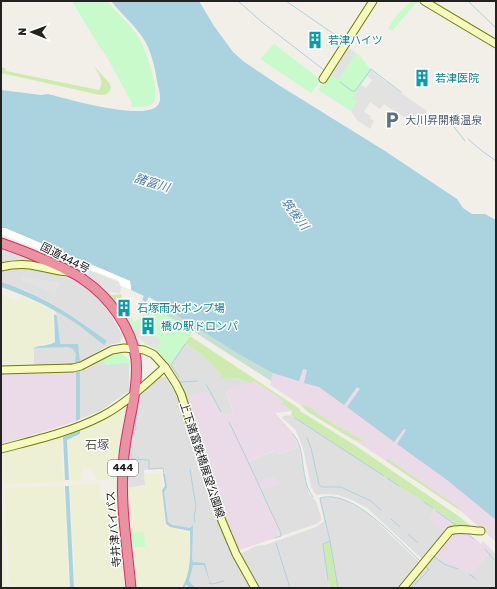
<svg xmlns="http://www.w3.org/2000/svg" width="497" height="589" viewBox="0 0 497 589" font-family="Rubik,'Noto Sans JP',sans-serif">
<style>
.residential{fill:#e0dfdf}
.industrial{fill:#ebdbe8}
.farmland{fill:#eef0d5}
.grass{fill:#cdebb0}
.wetland{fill:#c6e0d4}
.park{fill:#c8facc}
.parking{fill:#e2e2e2}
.water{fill:#aad3df}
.pier{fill:#fff}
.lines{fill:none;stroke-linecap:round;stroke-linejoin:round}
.stream{stroke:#aad3df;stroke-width:1}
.secondary-casing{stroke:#707d05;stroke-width:9}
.highway-casing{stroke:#dc2a67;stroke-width:11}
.secondary{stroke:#f7fabf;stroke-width:7}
.highway{stroke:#e892a2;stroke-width:9}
.labels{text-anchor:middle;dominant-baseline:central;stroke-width:3;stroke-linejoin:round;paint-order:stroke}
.shield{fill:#fff;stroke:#646464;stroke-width:1}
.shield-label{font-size:10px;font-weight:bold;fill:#222}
.culture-label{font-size:11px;fill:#0d838f;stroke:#fff;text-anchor:start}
.service-label{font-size:11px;fill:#4e5e75;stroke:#fff;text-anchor:start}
.street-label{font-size:11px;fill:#222;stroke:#fff}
.water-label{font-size:12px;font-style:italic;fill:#4a7aab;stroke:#fff}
.neighbourhood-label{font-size:12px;fill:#555;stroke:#fff}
</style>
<rect width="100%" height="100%" fill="#f2efe9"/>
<g class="residential">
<path d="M1 247 25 255 45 265 1 264Z"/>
<path d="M29 267 53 273 79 282 87 288 101 301 111 315 123 336 119 343 112 344 103 348 82 362 65 365 34 366V348L59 344 57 316 51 303 27 291 1 282V270Z"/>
<path d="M185 343 202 355 220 373 221 378H236L250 383 226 392 233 412 225 415 220 412 208 392 184 398 179 379 170 365Z"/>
<path d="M122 354 129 360V391L100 411 80 419V371L87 369 112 355Z"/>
<path d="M160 377H165L180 400 252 588H190L187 587 192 563V529L171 526 168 523 163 489 166 487 164 469 144 470 145 485 127 488 129 455 139 392 144 387H150Z"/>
<path d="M291 415 454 522 423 560 367 508 352 500 338 495 325 494 316 495 311 487 303 448 295 429 282 418 283 416Z"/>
<path d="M299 447 304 474 309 494 316 501 322 520 316 524 281 536 247 462 275 451 280 454Z"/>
<path d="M332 497 341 498 352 504 369 514 420 563 399 588H256L239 554 256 546 265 545 316 527 324 521 319 498Z"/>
<path d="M492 550 496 555V588H407L428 563V561L433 554 470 574Z"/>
</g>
<g class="industrial">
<path d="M320 286 496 404V542L461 511 353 439 308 412 301 405 270 385 273 373Z"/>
<path d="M66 372H76V421L55 428 1 444V376L4 373Z"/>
<path d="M254 381 284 400 282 404 292 411 275 413 292 432 299 447 280 454 274 451 247 462 281 536 237 551 224 520 184 398 208 392 220 412 225 415 233 411 226 392Z"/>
<path d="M276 476 279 484 261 490 259 482Z"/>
<path d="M435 510 452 522 445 531 429 519Z"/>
<path d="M452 532H457L468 533 481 544 483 541 492 550 470 574 444 563 433 554Z"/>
</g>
<g class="farmland">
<path d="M1 295 18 301 22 296 52 311 54 341 51 344H41L32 348H34V366H1Z"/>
<path d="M125 404 127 405 119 452 118 479 96 480 95 474H93L92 468 82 469V481H70L68 440 80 435 81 428Z"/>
<path d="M61 435 63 482 4 485 3 454 5 451Z"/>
<path d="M160 473 162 484 161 493 166 527 189 532 190 563 185 582 181 588H136L131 548 144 533H130L127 488 145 485 144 474Z"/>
<path d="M100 483 101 499H118L126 588H75L70 485Z"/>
<path d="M64 485 69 588H9L4 488Z"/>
<path d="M1 490 6 588H1Z"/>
</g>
<g class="grass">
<path d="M94 66 110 84 111 88C109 94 106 95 100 95L1 73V67L5 68 6 71 99 90C105 81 99 75 94 66Z"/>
<path d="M1 237 75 266 112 295 121 294 122 297 118 300H112L91 283 1 241Z"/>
<path d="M190 336 300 409V411L356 446 457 515 471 526 470 528H450L454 522 291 415 292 411 282 404 283 400 254 381 250 383 236 378H221L220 373 202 355 185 343Z"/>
<path d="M301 405 309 407 330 422 366 442 354 440 308 412Z"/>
<path d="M388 459 458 507 461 511 386 461Z"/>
<path d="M330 542 337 588H331L324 559V544Z"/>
</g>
<path class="wetland" d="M158 301 299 381 273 373 271 381 193 331 153 308Z"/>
<g class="park">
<path d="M72 1H107C117 14 131 24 139 38 145 47 161 94 154 102 150 109 139 107 131 107L132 103 108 59 97 43Z"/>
<path d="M411 1H418L392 31 388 28 396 16Z"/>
<path d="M274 44 321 80 311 93 260 59Z"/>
<path d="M356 53 359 55 371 70 353 98 357 101 351 111 318 90 330 74Z"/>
<path d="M147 305 193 331 170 365 154 348 145 344 135 335 124 313 132 318 134 322 137 321Z"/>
<path d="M122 354 129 360 130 363 106 365 102 361 112 355Z"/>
<path d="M144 532 145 547 131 548 130 533Z"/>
</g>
<g class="parking">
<path d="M346 46 356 53 338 80 330 74Z"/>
<path d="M371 70 401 93 427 111 419 127 384 104 380 109 370 102 364 112 371 116 370 118 374 121 370 129 357 120 351 111 357 101 352 98 361 85 366 88 372 80 367 75Z"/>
<path d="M89 270 119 282 121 288 120 293 109 292 88 275Z"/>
<path d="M22 277 60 283 55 294 22 280Z"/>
<path d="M138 327 141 331 144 330 151 336 158 337 161 343 156 348 145 343 138 337 134 331Z"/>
</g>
<g class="water">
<path d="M111 1H199L214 26 233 52 243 61 277 84 385 151 457 199 463 208 472 214H485L496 220V520L447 480 397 444 406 430 404 429 394 442 347 407 360 389 357 387 344 405 319 387 304 383 307 370 303 369 299 381 273 373 237 353 149 297 146 302 142 300 144 296 131 290 130 281 5 228H1V90L41 95 48 94C65 98 151 124 159 103 162 97 158 87 157 81 155 67 151 50 143 38 134 24 121 14 111 1Z"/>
<path d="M1 282C43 295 72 316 107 341L104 345C92 336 80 325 66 317 46 305 24 295 1 287Z"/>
<path d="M54 314 57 316 60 344H78L80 362 75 363 76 354 73 349 69 347 33 348C40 345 49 346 55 342Z"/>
<path d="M80 371V419L76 421V372Z"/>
<path d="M80 429V434L67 440 69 480H65L63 437 76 432V430Z"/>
<path d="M163 474H165L167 487 164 492 168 522 172 525 190 528 193 525 192 559 193 562 205 563 210 583 204 565H193L189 581 195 588H191L186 585 184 588H182C192 571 190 551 190 531L170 527 166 524 162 490 165 486Z"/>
<path d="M65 486H69L74 588H70Z"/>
</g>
<path class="pier" d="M1 228H5L130 281 131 290 120 285 119 281 1 234Z"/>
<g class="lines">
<g class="stream">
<path d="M238 1 263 23 324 70"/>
<path d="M286 1 344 41"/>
<path d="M468 1 496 28"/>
<path d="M340 82 352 91H355L371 69 401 92"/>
<path d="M451 123 465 141"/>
<path d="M468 139 482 151 496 161"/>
<path d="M179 377 171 365 185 344"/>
<path d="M181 382 198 381"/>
<path d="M206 384 221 412"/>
<path d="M137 406 138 401"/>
<path d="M295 418 384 476"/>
<path d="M229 422C247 458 263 495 280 531L281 536 275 538"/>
<path d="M132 432 136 429 135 421 137 419 136 411"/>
<path d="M293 434C296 438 299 443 300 448 304 462 303 486 313 497"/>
<path d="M131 435 130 446 132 459 149 460V469L163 468 164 474"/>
<path d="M307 438 311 448 319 484 321 487H341L371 501 381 510"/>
<path d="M190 469 196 507 194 517 195 522"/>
<path d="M387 478 399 486"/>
<path d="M424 502 433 508"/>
<path d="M436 511 456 525"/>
<path d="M391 519 400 527"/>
<path d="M408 534 418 543"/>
<path d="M470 536 474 539"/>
<path d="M330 541 338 588"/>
<path d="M276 543 290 588"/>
<path d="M485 549 494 560"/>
<path d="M433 556 444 564 458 569"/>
<path d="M469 574 476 579"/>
<path d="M328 580 323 544 330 541 320 498C353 488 397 540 420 561"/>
<path d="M209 583 213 584 224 581"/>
<path d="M415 584 429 570 426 567"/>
</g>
<g class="secondary-casing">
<g id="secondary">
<path d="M424 1 496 44"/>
<path d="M323 79 373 1"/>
<path d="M1 267C10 265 20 264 30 265 43 267 55 271 68 272"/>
<path d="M1 370 73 368 81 366 112 350 124 348 144 350 153 354 156 357 165 367 176 384 181 394 222 521 236 554 255 588"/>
<path d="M1 449C35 440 71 432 102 416 125 404 146 384 165 367"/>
<path d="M403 588 450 531C460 527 471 531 481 531"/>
</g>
</g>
<g class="highway-casing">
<path id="highway" d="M1 243C22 250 43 259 63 268 70 272 78 275 84 280 109 297 132 328 136 359 139 391 127 424 124 455 119 499 127 544 131 588"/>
</g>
<use href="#secondary" class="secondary"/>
<use href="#highway" class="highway"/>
</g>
<defs>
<g id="building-bare" transform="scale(1.38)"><path d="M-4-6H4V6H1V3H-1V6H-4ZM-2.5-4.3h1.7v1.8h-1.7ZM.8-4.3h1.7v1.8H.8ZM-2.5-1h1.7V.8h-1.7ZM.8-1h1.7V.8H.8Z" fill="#0f9aa8" stroke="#fff" stroke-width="2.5" paint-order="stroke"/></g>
<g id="parking-bare" transform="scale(1.38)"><path d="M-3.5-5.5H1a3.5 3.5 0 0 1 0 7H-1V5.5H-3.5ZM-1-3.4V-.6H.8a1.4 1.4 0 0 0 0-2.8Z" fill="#5c6f8a" stroke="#fff" stroke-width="2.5" paint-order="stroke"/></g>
</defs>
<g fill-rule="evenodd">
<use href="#building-bare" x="315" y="40"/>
<use href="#building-bare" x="422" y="78"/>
<use href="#parking-bare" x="392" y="120"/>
<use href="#building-bare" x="124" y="308"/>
<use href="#building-bare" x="148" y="326"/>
</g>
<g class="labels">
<rect class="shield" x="108" y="460" width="30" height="16" rx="3"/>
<g class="shield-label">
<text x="123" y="468">444</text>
</g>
<g class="culture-label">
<text x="328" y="40">若津ハイツ</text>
<text x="435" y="78">若津医院</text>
<text x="137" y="308">石塚雨水ポンプ場</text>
<text x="161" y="326">橋の駅ドロンパ</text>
</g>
<g class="service-label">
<text x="405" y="120">大川昇開橋温泉</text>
</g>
<g class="street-label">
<text transform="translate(65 258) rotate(27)">国道444号</text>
<text transform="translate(202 460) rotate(72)">上下諸富鉄橋展望公園線</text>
<text transform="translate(114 529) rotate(-95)">寺井津バイパス</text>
</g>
<g class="water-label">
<text transform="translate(152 183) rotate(17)">諸富川</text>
<text transform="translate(295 214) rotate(53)">筑後川</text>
</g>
<g class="neighbourhood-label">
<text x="97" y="445">石塚</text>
</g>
</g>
<rect width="497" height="589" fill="none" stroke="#222222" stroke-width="4"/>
<g transform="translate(32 32) rotate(271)" stroke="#ffffff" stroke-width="3" paint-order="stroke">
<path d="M0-3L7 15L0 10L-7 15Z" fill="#222222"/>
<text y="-6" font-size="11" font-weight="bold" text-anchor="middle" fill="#222222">N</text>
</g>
</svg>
